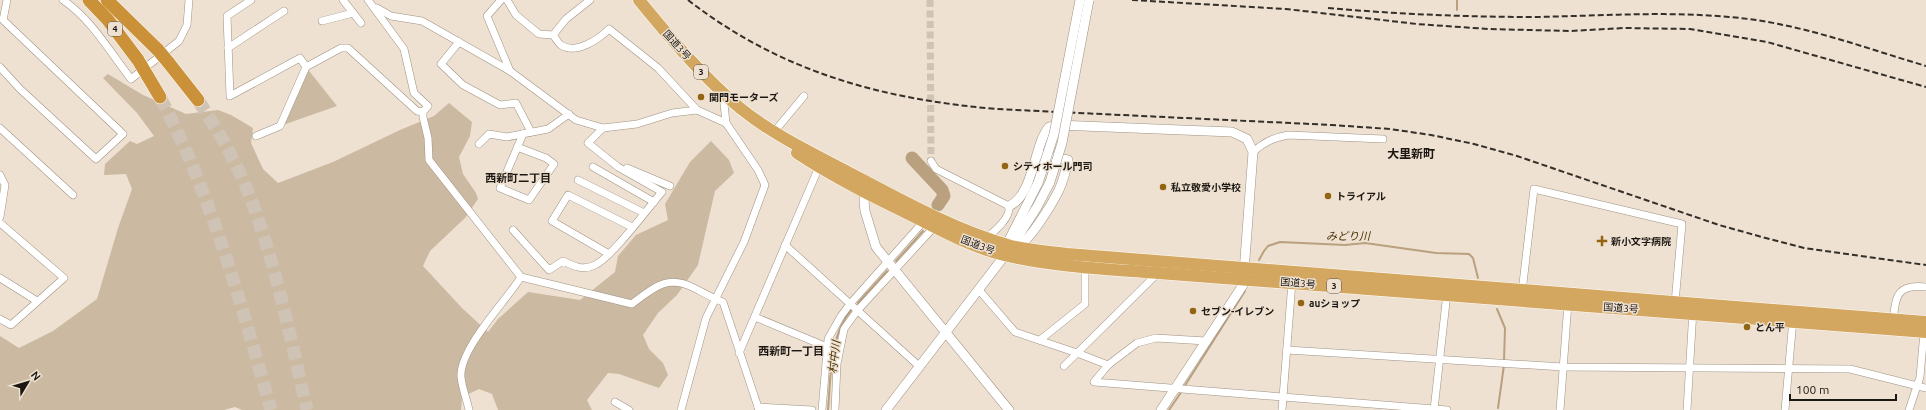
<svg xmlns="http://www.w3.org/2000/svg" width="1926" height="410" viewBox="0 0 1926 410" font-family="Ubuntu,'Noto Sans JP',sans-serif">
<style>
.green{fill:#cbb9a2}
.lines{fill:none;stroke-linecap:round;stroke-linejoin:round}
.stream{stroke:#b9a07e;stroke-width:2}
.river{stroke:#b9a07e;stroke-width:13}
.minor-tunnel{stroke:#cec3b4;stroke-width:7;stroke-dasharray:7 3.5;stroke-linecap:butt}
.motorway-tunnel{stroke:#cec3b4;stroke-width:13;stroke-dasharray:13 6;stroke-linecap:butt}
.minor-casing{stroke:#9e9283;stroke-width:8}
.tertiary-casing{stroke:#9e9283;stroke-width:10}
.trunk-casing{stroke:#fff;stroke-width:13}
.motorway-casing{stroke:#fff;stroke-width:14}
.minor{stroke:#fff;stroke-width:7}
.tertiary{stroke:#fff;stroke-width:9}
.trunk{stroke:#d4a760;stroke-width:12}
.motorway{stroke:#ca9139;stroke-width:13}
.rail{stroke:#352f29;stroke-width:2;stroke-dasharray:6 3;stroke-linecap:butt}
.tertiary-bridge-casing{stroke:#9e9283;stroke-width:10;stroke-linecap:butt}
.motorway-bridge-casing{stroke:#fff;stroke-width:14;stroke-linecap:butt}
.tertiary-bridge{stroke:#fff;stroke-width:9}
.motorway-bridge{stroke:#ca9139;stroke-width:13}
.poi-dot{fill:#936412;stroke:#eee1d1;stroke-width:1.5}
.labels{text-anchor:middle;dominant-baseline:central;stroke-width:3;stroke-linejoin:round;paint-order:stroke}
.shield{fill:#eee1d1;stroke:#5b544b;stroke-width:1}
.shield-label{font-size:9px;font-weight:bold;fill:#1c1712}
.street-label{font-size:10px;fill:#1c1712;stroke:#eee1d1}
.poi-label{font-size:10px;font-weight:bold;fill:#1c1712;stroke:#eee1d1;text-anchor:start}
.neighbourhood-label{font-size:11px;font-weight:bold;fill:#1c1712;stroke:#eee1d1}
.water-label{font-size:11px;font-style:italic;fill:#482e00;stroke:#eee1d1}
.quarter-label{font-size:12px;font-weight:bold;fill:#1c1712;stroke:#eee1d1}
</style>
<rect width="100%" height="100%" fill="#eee1d1"/>
<g class="green">
<path d="M306 67 337 106 280 126Z"/>
<path d="M108 74 143 95 186 114 218 110 231 115 253 128 251 143 263 169 278 183 333 162 400 130 434 116 449 103 472 122 470 136 459 157 463 174 476 193 478 199 465 218 430 251 423 266 462 308 488 332 498 319 528 292 580 300 615 272 618 256 636 235 668 220 665 204 690 162 711 141 729 160 734 173 715 191 698 265 677 295 658 313 643 335 649 349 663 363 668 375 659 388 619 374 608 373 587 400 592 410H498L492 394 479 389 462 397 461 410H242L235 407 224 410H0V336L19 348 53 331 97 299 118 228 132 189 126 174 104 175 105 164 130 141 137 144 154 136 137 113 103 78Z"/>
</g>
<g class="lines">
<g class="stream">
<path d="M1457 10V0"/>
<path d="M1469 254 1473 258 1478 278"/>
<path d="M1259 260 1264 251 1268 246 1280 242 1345 245 1365 243 1436 253 1469 254"/>
<path d="M896 261 923 231"/>
<path d="M858 303 887 271"/>
<path d="M1497 309 1505 328 1504 361"/>
<path d="M1184 387 1245 291"/>
<path d="M1498 408 1504 365"/>
<path d="M828 410C831 376 829 336 852 309"/>
<path d="M1169 410 1182 391"/>
</g>
<path class="river" d="M912 158 942 190 944 196 938 205"/>
<path class="minor-tunnel" d="M930 0 931 161"/>
<g class="motorway-tunnel">
<path d="M160 97C212 196 241 303 271 410"/>
<path d="M198 100C219 132 239 166 252 202 277 269 291 340 307 410"/>
</g>
<g class="minor-casing">
<g id="minor">
<path d="M63 0C93 21 109 51 131 79L179 41 187 25 189 0"/>
<path d="M251 0 227 16 230 96 300 58 306 67"/>
<path d="M343 0 361 23"/>
<path d="M368 0 404 49 414 93 428 106 423 112V117L428 138 429 160 521 277 632 304C653 288 667 274 694 288 704 293 712 298 723 302L759 410"/>
<path d="M501 0 487 16 510 71"/>
<path d="M507 0 516 15 539 34 553 35C555 37 558 43 561 45 576 55 599 39 609 29L658 68 697 110"/>
<path d="M377 8 391 16 422 21 510 71 576 120 603 128 637 124 672 113 697 110 726 123"/>
<path d="M322 21 353 13"/>
<path d="M553 35 566 19 590 0"/>
<path d="M459 42 441 64 463 85 500 105 516 103 531 132"/>
<path d="M228 48 284 11"/>
<path d="M0 67 20 89 96 159 123 134 3 20 7 0"/>
<path d="M0 128 73 195"/>
<path d="M774 132 804 96"/>
<path d="M256 136 280 126 306 67 341 48H348L417 111 423 112"/>
<path d="M479 144 489 134 507 137 548 129 569 114"/>
<path d="M517 147 546 158 554 164 529 200 500 188 523 134"/>
<path d="M1253 152C1264 142 1273 138 1288 135L1383 139"/>
<path d="M931 161 936 169 1009 206C1011 217 995 232 986 237"/>
<path d="M593 167 654 202"/>
<path d="M627 168 670 186"/>
<path d="M0 175 5 185 0 217"/>
<path d="M578 180 644 213"/>
<path d="M0 223 64 278 11 325 0 319"/>
<path d="M513 230 549 270 563 261C573 266 583 271 595 265 612 257 648 208 662 192L618 167 588 143 603 128"/>
<path d="M785 245 920 367"/>
<path d="M609 254 552 221 568 195 632 227"/>
<path d="M0 278 37 301"/>
<path d="M979 290 1015 332 1077 353 1108 365 1137 343 1156 338 1206 341"/>
<path d="M1522 292 1534 189 1682 224 1675 303"/>
<path d="M755 317 827 347"/>
<path d="M1893 321C1896 295 1897 284 1926 287"/>
<path d="M1040 340 1085 304V267"/>
<path d="M1287 350 1563 367 1850 369 1926 388"/>
<path d="M739 353 819 167"/>
<path d="M1108 365 1094 382 1447 410"/>
<path d="M1064 366 1158 273"/>
<path d="M615 402 629 410"/>
<path d="M758 407 812 410"/>
<path d="M469 410C467 400 462 388 461 377 459 349 506 301 521 277"/>
<path d="M681 410 706 318 744 242 765 185 758 170 726 123 723 94"/>
<path d="M822 410 828 339 841 316 850 304 924 221"/>
<path d="M835 410 837 364 844 329 857 311 935 226"/>
<path d="M1282 410 1292 282"/>
<path d="M1434 410 1447 293"/>
<path d="M1560 410 1568 303"/>
<path d="M1687 410 1693 310"/>
<path d="M1785 410 1793 319"/>
<path d="M1909 410 1920 377 1924 332"/>
</g>
</g>
<g class="tertiary-casing">
<g id="tertiary">
<path d="M867 188 864 200 865 211 876 247 1009 410"/>
<path d="M1009 206C1034 195 1034 144 1049 127L1057 125 1232 132 1247 139 1253 152 1243 285 1161 410"/>
<path d="M1008 242 1038 183"/>
<path d="M1014 250C1029 242 1051 206 1059 190 1063 181 1066 170 1068 160L1040 155"/>
<path d="M886 410 1012 246 1037 207 1050 182"/>
</g>
</g>
<g class="trunk-casing">
<g id="trunk">
<path d="M639 0C670 38 702 76 740 108 772 134 810 152 846 171 899 199 954 230 1011 246 1030 250 1049 252 1068 254L1926 322"/>
<path d="M797 153C835 178 876 198 917 218 945 232 974 248 1004 255 1054 267 1107 269 1158 273L1926 332"/>
</g>
</g>
<g class="motorway-casing">
<g id="motorway">
<path d="M89 0 108 20 138 60"/>
<path d="M107 0 158 50"/>
<path d="M168 62 198 100"/>
<path d="M147 75 160 97"/>
</g>
</g>
<use href="#minor" class="minor"/>
<use href="#tertiary" class="tertiary"/>
<use href="#trunk" class="trunk"/>
<use href="#motorway" class="motorway"/>
<g class="rail">
<path d="M688 0C781 72 881 99 996 109L1332 125 1390 129 1431 135 1474 144 1517 156 1719 225 1762 237 1804 248 1926 265"/>
<path d="M1132 0 1286 9 1417 24 1488 29 1570 31 1624 28 1690 29 1767 42 1926 87"/>
<path d="M1328 8C1397 14 1465 17 1534 17 1599 16 1664 11 1729 17 1796 22 1862 47 1926 66"/>
</g>
<g class="tertiary-bridge-casing">
<g id="tertiary-bridge">
<path d="M1050 182 1062 143 1089 0"/>
<path d="M1038 183 1054 134 1080 0"/>
</g>
</g>
<g class="motorway-bridge-casing">
<g id="motorway-bridge">
<path d="M158 50 168 62"/>
<path d="M138 60 147 75"/>
</g>
</g>
<use href="#tertiary-bridge" class="tertiary-bridge"/>
<use href="#motorway-bridge" class="motorway-bridge"/>
</g>
<g class="poi-dot">
<circle cx="701" cy="97" r="4"/>
<circle cx="1005" cy="166" r="4"/>
<circle cx="1163" cy="187" r="4"/>
<circle cx="1328" cy="196" r="4"/>
<path d="M1600 235h4v4h4v4h-4v4h-4v-4h-4v-4h4z"/>
<circle cx="1301" cy="303" r="4"/>
<circle cx="1193" cy="311" r="4"/>
<circle cx="1747" cy="327" r="4"/>
</g>
<g class="labels">
<g class="shield">
<rect x="108" y="22" width="14" height="14" rx="3"/>
<rect x="694" y="65" width="14" height="14" rx="3"/>
<rect x="1327" y="279" width="14" height="14" rx="3"/>
</g>
<g class="shield-label">
<text x="115" y="29">4</text>
<text x="701" y="72">3</text>
<text x="1334" y="286">3</text>
</g>
<g class="street-label">
<text transform="translate(677 45) rotate(48)">国道3号</text>
<text transform="translate(978 245) rotate(21)">国道3号</text>
<text transform="translate(1298 283) rotate(5)">国道3号</text>
<text transform="translate(1621 308) rotate(4)">国道3号</text>
</g>
<g class="poi-label">
<text x="709" y="97">関門モーターズ</text>
<text x="1013" y="166">シティホール門司</text>
<text x="1171" y="187">私立敬愛小学校</text>
<text x="1336" y="196">トライアル</text>
<text x="1611" y="241">新小文字病院</text>
<text x="1309" y="303">auショップ</text>
<text x="1201" y="311">セブン-イレブン</text>
<text x="1755" y="327">とん平</text>
</g>
<g class="neighbourhood-label">
<text x="518" y="178">西新町二丁目</text>
<text x="791" y="351">西新町一丁目</text>
</g>
<g class="water-label">
<text x="1348" y="236">みどり川</text>
<text transform="translate(834 357) rotate(-83)">村中川</text>
</g>
<g class="quarter-label">
<text x="1411" y="153">大里新町</text>
</g>
</g>
<g transform="translate(28 382) rotate(52)" stroke="#eee1d1" stroke-width="3" paint-order="stroke">
<path d="M0-3L7 15L0 10L-7 15Z" fill="#1c1712"/>
<text y="-6" font-size="11" font-weight="bold" text-anchor="middle" fill="#1c1712">N</text>
</g>
<path d="M1790 394v6h106v-6" fill="none" stroke="#1c1712" stroke-width="2"/>
<text x="1796" y="394" font-size="12" fill="#1c1712" stroke="#eee1d1" stroke-width="3" paint-order="stroke">100 m</text>
</svg>
